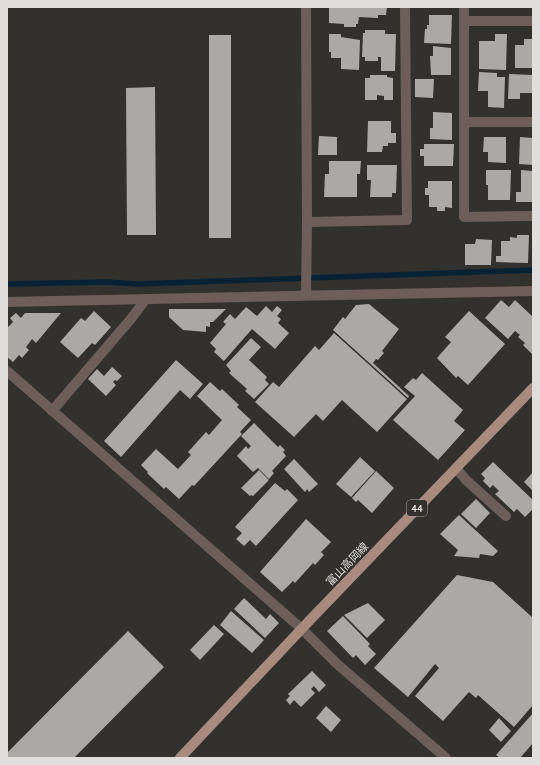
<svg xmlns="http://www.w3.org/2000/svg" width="540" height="765" viewBox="0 0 540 765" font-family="'PT Sans','Noto Sans JP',sans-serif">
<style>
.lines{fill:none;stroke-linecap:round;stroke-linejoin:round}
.stream{stroke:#082235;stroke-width:5.5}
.building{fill:#aba9a5}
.minor{stroke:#6e5e59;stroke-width:10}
.major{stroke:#a98a7f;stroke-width:10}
.labels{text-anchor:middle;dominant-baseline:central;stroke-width:4;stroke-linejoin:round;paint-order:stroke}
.shield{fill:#32312e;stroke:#abaaa8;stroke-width:1}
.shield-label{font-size:10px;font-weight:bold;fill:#dfdedc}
.street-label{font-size:11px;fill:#dfdedc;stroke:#32312e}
</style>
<rect width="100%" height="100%" fill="#32312e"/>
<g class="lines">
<path class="stream" d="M7 284 107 282 138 284 533 270"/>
</g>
<g class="building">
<path d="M329 7H387L386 15H378V18L359 17 358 24H356V27H344V24L329 23Z"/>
<path d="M429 15H452L451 44 424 43 425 29H427V25H429Z"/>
<path d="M365 30H385V34H396L395 71H381V57H378V61H365V57H362L363 33H365Z"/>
<path d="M329 34H341V37L360 40 359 70 341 69V58H331V52H329Z"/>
<path d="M495 34H507L506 70 479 69V41H495Z"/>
<rect x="209" y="35" width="22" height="203"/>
<path d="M524 39H533V68H515V45H524Z"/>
<path d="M433 46 451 48V75H431L430 56H433Z"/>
<path d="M479 72 497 73V77H505L504 108 488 107V91H478Z"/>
<path d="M509 74 533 75V93H520V99H508Z"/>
<path d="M370 75H387V77L393 78V100H384V96L377 95V100H365V78H370Z"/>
<path d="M415 79H434L433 98 415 97Z"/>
<path d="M155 87 156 235H127L126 88Z"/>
<path d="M433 112 452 113V140L430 139V128H433Z"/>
<path d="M368 121H391V133H396V143H388V146H383L382 152H367Z"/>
<path d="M319 136 337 137V155H318Z"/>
<path d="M484 137H506V163L488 162V152H483Z"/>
<path d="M520 137 533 138V165L519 164Z"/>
<path d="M424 144H454L453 166H424V156H420V149H424Z"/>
<path d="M329 161H361L360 174H357V197H324L325 174H329Z"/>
<path d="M367 165H397L396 193H392V197H370L371 180H367Z"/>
<path d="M486 170H511L510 200H488V185H486Z"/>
<path d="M521 170 533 171V202H516V192H521Z"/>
<path d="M428 181H452V208L445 207V211H437V207H429V195H425V188H428Z"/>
<path d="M517 235H529L528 263 496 262V256H501V241H510V237L517 238Z"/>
<path d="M476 239 492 240 491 265H465V244H475Z"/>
<path d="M501 300 509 307 515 300 532 316 533 315V355L523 345 525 343 518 337 520 335 515 331 508 339 485 318Z"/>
<path d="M369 304 399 329 382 351 384 353 378 360 376 359 373 363 409 396 408 398 333 330 343 317 345 319 356 305Z"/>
<path d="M266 306 272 312 277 306 282 310 277 316 281 319 278 323 289 333 275 349 252 329 224 361 214 352 216 349 210 343 226 324 223 322 230 314 235 319 246 307 257 316Z"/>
<path d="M169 309H226L213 322H210V327L206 326V332L183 330 169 317Z"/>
<path d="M94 311 111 327 95 345 92 343 78 358 60 342 81 318 85 321Z"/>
<path d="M469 311 505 344 468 385 458 376 456 378 437 358 451 342 445 337Z"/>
<path d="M16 313 21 318 25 313H61L36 343 32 339 26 347 29 350 22 358 19 355 13 362 7 357V328L13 322 10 318Z"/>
<path d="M334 333 407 399 377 432 342 400 323 421 316 414 294 437 255 402 273 382 279 387 315 346 319 350Z"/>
<path d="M251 338 261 347 249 360 267 377 265 380 269 384 254 399 245 391 247 389 229 373 231 371 226 365Z"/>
<path d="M176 360 203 384 190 399 180 390 121 457 104 441Z"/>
<path d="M112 367 122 376 117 381 115 380 113 382 116 385 106 396 88 379 97 369 104 376Z"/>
<path d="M422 373 463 410 454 421 465 430 438 460 393 420 415 396 404 387 413 378 416 380Z"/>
<path d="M210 382 220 391 222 389 239 405 237 407 251 420 240 432 242 434 194 486 192 485 179 499 166 487 164 489 147 473 148 472 141 465 156 449 178 469 191 455 188 452 206 432 209 435 222 420 197 396Z"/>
<path d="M254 423 278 447 280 445 285 450 283 452 286 456 272 471 274 473 269 479 258 468 253 472 237 456 246 446 248 449 251 446 241 436Z"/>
<path d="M360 457 375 471 351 497 336 484Z"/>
<path d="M294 459 318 484 309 492 307 489 305 492 284 469Z"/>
<path d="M493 462 533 500V509L525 517 517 509 514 512 495 494 499 491 493 485 490 488 483 481 485 478 481 474Z"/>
<path d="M259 470 269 480 253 496 251 495 250 496 241 488Z"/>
<path d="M376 471 394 488 372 513 358 500 356 502 352 498Z"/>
<path d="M533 472V491L524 482Z"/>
<path d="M275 483 285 491 287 489 298 500 256 546 250 540 244 546 236 539 242 533 235 527Z"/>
<path d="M476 499 490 513 476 528 461 514Z"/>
<path d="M459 515 498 551 493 556 480 554 479 558 454 556 458 550 440 534Z"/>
<path d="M306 519 331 542 321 552 324 555 315 565 313 563 295 583 293 581 282 592 260 572Z"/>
<path d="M457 575 493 582 532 617 533 616V705L514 727 478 695 476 698 469 692 443 721 415 696 439 668 435 664 408 697 374 668Z"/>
<path d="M244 598 266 619 270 614 279 623 265 638 234 609Z"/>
<path d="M368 603 385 620 367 638 344 615Z"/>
<path d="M231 611 264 640 252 653 220 625Z"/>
<path d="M343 616 370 644 368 646 376 654 365 665 356 655 353 658 327 631Z"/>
<path d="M214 625 224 634 200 660 190 650Z"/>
<path d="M128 631 164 667 74 758H7V753Z"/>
<path d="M312 671 326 685 319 692 314 686 311 689 315 693 301 707 294 700 290 705 286 700 290 696 288 694Z"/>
<path d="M326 706 341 720 331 732 316 718Z"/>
<path d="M533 713V743L520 758H500L496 755Z"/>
<path d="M499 718 511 731 501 742 489 730Z"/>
</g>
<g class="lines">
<g class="minor">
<path d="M306 7 307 222 306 295"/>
<path d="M464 7V217L533 216"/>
<path d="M464 21H533"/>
<path d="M464 122H533"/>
<path d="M307 222 407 220 405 7"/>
<path d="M7 302 533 291"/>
<path d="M7 371 302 629 336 663 446 758"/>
<path d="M52 411 130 320 146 299"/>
<path d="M456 468 466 480 506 516"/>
</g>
<path class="major" d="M180 758 310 620 533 388"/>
</g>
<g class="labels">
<rect class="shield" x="407" y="500" width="20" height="16" rx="3"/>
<g class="shield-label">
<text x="417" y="508">44</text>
</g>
<g class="street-label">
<text transform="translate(347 564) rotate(-46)">富山高岡線</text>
</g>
</g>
<rect width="540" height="765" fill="none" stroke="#dfdedc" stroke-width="16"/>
</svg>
